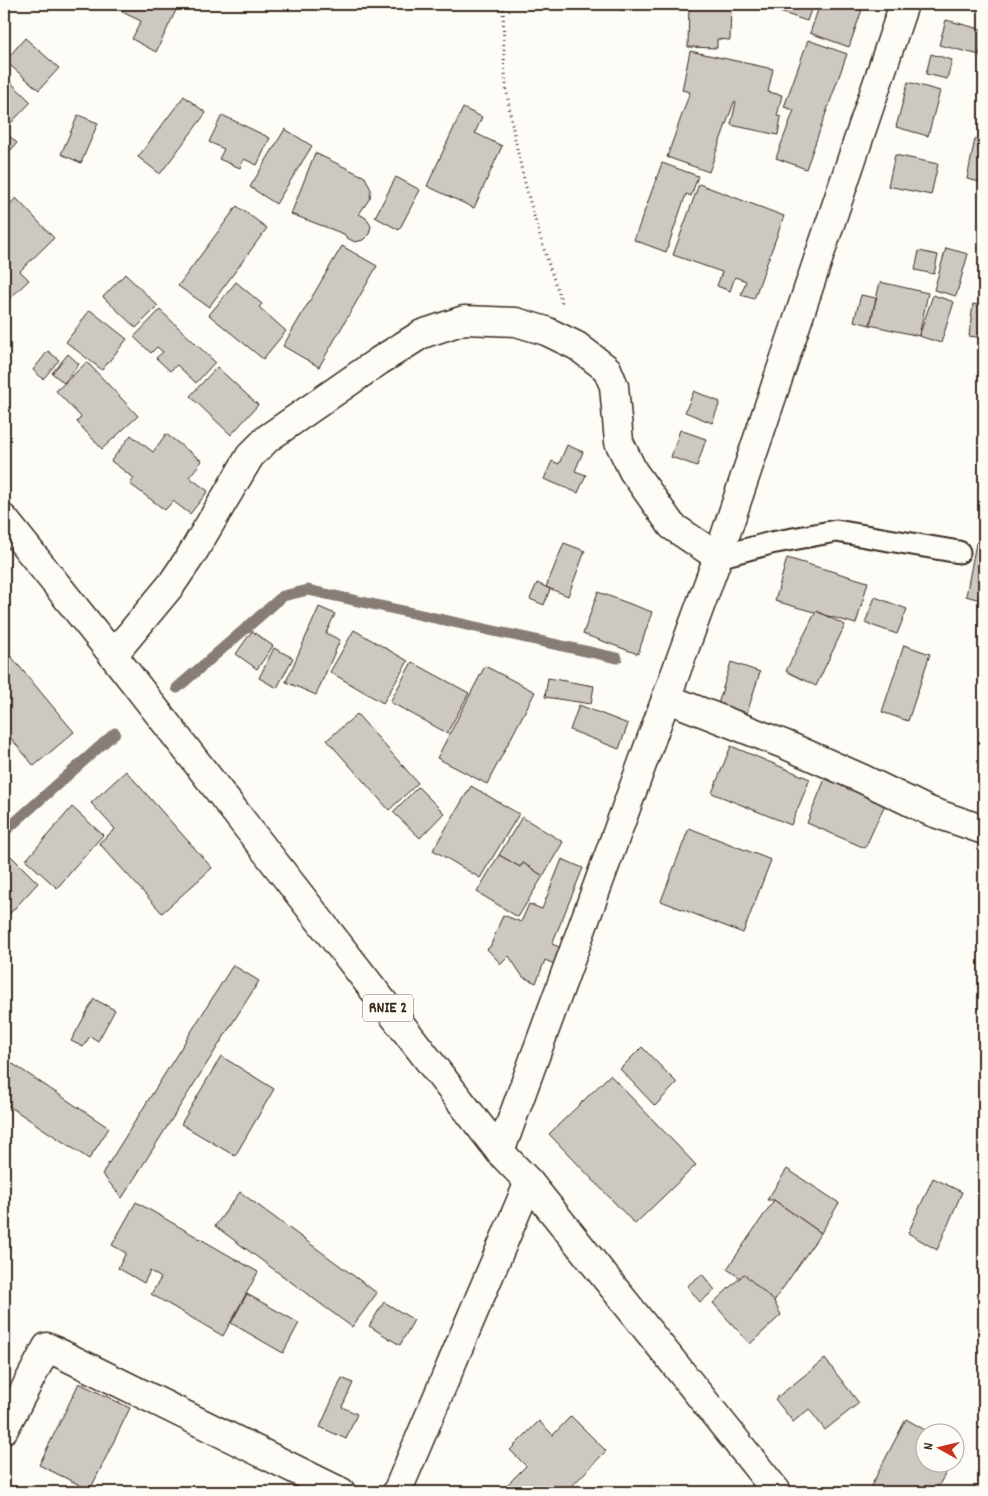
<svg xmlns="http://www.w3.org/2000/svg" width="988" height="1496" viewBox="0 0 988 1496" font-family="Dekko,sans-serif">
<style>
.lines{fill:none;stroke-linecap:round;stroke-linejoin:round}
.stream{stroke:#887d74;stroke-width:11}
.building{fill:#cdc8c2;stroke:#3b2a1e}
.service-casing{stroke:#3b2a1e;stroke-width:25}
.minor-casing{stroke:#3b2a1e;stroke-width:31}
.tertiary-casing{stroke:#3b2a1e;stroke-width:31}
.primary-casing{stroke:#3b2a1e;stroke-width:31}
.path{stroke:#3b2a1e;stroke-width:3;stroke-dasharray:1 4;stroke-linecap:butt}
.service{stroke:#fdfcf7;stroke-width:21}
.minor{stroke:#fdfcf7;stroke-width:28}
.tertiary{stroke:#fdfcf7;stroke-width:28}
.primary{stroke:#fdfcf7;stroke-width:28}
.labels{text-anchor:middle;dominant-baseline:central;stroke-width:4.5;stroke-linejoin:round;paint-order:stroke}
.shield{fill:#fdfcf7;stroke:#75695f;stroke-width:1}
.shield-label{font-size:16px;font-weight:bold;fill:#3b2a1e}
</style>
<rect width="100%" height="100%" fill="#fdfcf7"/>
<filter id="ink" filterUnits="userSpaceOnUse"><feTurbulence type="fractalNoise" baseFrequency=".02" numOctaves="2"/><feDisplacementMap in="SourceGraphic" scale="10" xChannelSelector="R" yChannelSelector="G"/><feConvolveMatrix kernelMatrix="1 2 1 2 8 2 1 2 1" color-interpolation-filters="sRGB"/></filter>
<g filter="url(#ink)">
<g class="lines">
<g class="stream">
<path d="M177 688 283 596 308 590 617 658"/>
<path d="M4 832 115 733"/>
</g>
</g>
<g class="building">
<path d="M126 4H179L156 52 132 39 141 21 122 12Z"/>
<path d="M588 4H629L628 11Z"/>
<path d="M689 4H731L730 40 717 39V48L688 47Z"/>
<path d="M763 4H813L807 21 762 6Z"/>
<path d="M820 4H864L849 47 810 33Z"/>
<path d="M946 20 984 30 980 55 939 45Z"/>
<path d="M25 38 59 68 39 90 5 61Z"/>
<path d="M808 40 847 54 806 169 776 158 794 110 784 107Z"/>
<path d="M690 51 773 69 768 92 782 95 777 116 781 117 778 135 731 125 736 102H734L709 172 667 157 690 92 682 90Z"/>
<path d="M931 54 952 60 947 79 926 74Z"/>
<path d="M4 76 31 102 9 125 4 121Z"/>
<path d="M908 82 940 91 928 136 896 127Z"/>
<path d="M184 96 206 113 160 174 138 157Z"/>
<path d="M463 108 482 117 475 133 502 146 474 208 427 186Z"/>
<path d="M78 115 98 123 81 163 61 154Z"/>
<path d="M222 115 270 138 257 165 244 159 240 168 219 159 224 149 209 142Z"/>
<path d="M285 129 312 146 276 204 250 187Z"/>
<path d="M4 131 17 143 4 158Z"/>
<path d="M975 139 984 141V183L967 179Z"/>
<path d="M315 153 365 177 371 190 370 198 359 214 366 218 371 226 369 234 363 240 355 242 347 238 344 234 291 214Z"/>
<path d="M895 155 938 164 931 195 888 186Z"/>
<path d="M662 163 698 176 691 196 686 194 666 252 634 240Z"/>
<path d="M396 177 420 190 399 230 375 217Z"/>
<path d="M699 184 784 216 754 299 741 295 746 281 735 277 730 291 717 286 722 272 673 255Z"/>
<path d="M16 198 54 238 20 271 29 280 4 304V210Z"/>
<path d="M237 206 267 228 209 307 178 286Z"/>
<path d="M342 246 377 266 319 367 283 346Z"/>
<path d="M946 248 968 254 956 296 934 290Z"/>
<path d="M919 251 938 255 934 274 915 270Z"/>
<path d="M125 274 158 306 136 328 103 297Z"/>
<path d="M236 282 262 304 259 307 286 331 263 359 209 315Z"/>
<path d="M880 282 928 293 919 336 870 325Z"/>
<path d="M861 295 876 298 870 325 854 321Z"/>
<path d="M933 295 954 302 941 343 919 336Z"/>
<path d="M973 304 984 306V338L969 336Z"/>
<path d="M90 310 127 339 102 370 66 342Z"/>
<path d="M160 310 215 362 196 383 177 365 170 371 156 358 163 352 157 347 151 353 134 337Z"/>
<path d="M48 351 59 360 43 379 33 370Z"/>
<path d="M68 354 79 364 64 383 52 373Z"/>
<path d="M87 362 138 416 102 449 77 422 81 417 56 391Z"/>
<path d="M217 367 258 405 231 435 190 396Z"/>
<path d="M694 391 720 402 712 423 685 412Z"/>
<path d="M680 430 706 439 697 466 671 457Z"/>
<path d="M166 434 202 461 189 477 208 491 190 514 173 501 165 510 130 484 134 478 111 461 131 435 153 452Z"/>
<path d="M567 445 583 452 575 471 586 475 578 493 544 479 552 461 559 464Z"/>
<path d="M564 543 585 551 568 596 546 587Z"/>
<path d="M976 543 984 544V601L966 596Z"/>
<path d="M787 558 868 582 856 624 775 601Z"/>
<path d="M537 583 550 589 544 605 530 599Z"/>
<path d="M598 592 652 612 638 654 583 634Z"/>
<path d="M875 597 907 609 897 634 865 623Z"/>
<path d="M319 607 335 614 326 633 340 640 316 695 286 682Z"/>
<path d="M816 611 845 625 816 686 786 671Z"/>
<path d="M354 630 408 661 383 703 330 672Z"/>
<path d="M252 631 273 646 257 669 236 654Z"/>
<path d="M904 645 930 654 908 721 882 712Z"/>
<path d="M4 648 74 732 34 766 4 730Z"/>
<path d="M274 648 293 658 277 688 259 678Z"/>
<path d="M412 662 469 693 447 733 390 702Z"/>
<path d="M731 662 760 672 747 713 718 704Z"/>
<path d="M485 666 535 692 487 784 437 758Z"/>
<path d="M548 678 594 686 591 704 545 697Z"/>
<path d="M579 705 628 724 619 749 570 730Z"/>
<path d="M357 714 418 783 389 810 327 740Z"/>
<path d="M731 746 810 779 791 825 712 793Z"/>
<path d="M126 771 212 868 162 913 99 843 115 829 91 803Z"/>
<path d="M827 774 887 800 865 848 807 823Z"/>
<path d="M471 786 519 814 480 878 433 850Z"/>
<path d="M418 787 444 813 420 838 393 812Z"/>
<path d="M72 807 103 835 57 888 26 860Z"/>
<path d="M522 817 563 842 543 876 523 863 520 867 499 855Z"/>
<path d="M689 828 771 860 743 933 661 901Z"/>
<path d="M499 855 520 867 523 863 543 876 518 917 477 892Z"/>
<path d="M11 856 38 883 4 920V864Z"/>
<path d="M562 859 583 868 552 944 568 951 561 967 545 960 536 983 523 977 509 956 501 964 487 949 490 947 503 915 521 922 529 904 542 909Z"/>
<path d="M233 965 259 981 122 1198 102 1174Z"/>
<path d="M94 999 115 1010 98 1041 90 1036 83 1047 71 1041Z"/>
<path d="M642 1047 677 1083 655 1106 620 1069Z"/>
<path d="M221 1056 274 1089 235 1156 181 1124Z"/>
<path d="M4 1058 109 1128 89 1159 4 1103Z"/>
<path d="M610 1075 696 1165 635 1224 549 1134Z"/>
<path d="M787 1169 839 1203 821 1233 774 1200H767Z"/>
<path d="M933 1178 962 1192 937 1250 908 1233Z"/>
<path d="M240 1192 377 1293 352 1327 215 1226Z"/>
<path d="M774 1200 821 1233 774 1301 727 1269Z"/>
<path d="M136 1202 258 1272 223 1336 151 1294 161 1278 150 1271 144 1283 118 1268 126 1253 112 1245Z"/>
<path d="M702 1274 715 1290 700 1302 687 1286Z"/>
<path d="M744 1274 774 1301 781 1315 750 1344 713 1303Z"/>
<path d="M247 1294 299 1323 283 1353 231 1323Z"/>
<path d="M384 1302 414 1320 400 1345 369 1326Z"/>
<path d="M825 1359 859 1403 825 1430 809 1409 793 1422 775 1399Z"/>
<path d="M342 1378 353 1383 342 1407 357 1414 346 1439 320 1427Z"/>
<path d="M79 1383 130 1408 90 1490 39 1465Z"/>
<path d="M571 1416 606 1451 566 1492H500L526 1466 510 1450 539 1421 553 1435Z"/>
<path d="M906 1419 932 1434H926V1464H951L935 1492H868Z"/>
</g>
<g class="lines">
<g class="service-casing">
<path id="service" d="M718 557 771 543 836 531 959 552"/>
</g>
<g class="minor-casing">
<g id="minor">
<path d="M113 655 171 585 192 554 250 456 268 438 379 361 422 334 464 320 516 322 546 331 577 346 607 369 614 386 619 442 633 471 672 526 718 557"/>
<path d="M666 698 786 745 863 779 929 811 984 830"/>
<path d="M4 1429 47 1347 341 1492"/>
</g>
</g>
<g class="tertiary-casing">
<g id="tertiary">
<path d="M500 1152 718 557 904 4"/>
<path d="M397 1492 529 1182"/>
</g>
</g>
<g class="primary-casing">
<path id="primary" d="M4 519 113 655 500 1152 529 1182 777 1492"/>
</g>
<path class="path" d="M503 4C504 33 503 63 507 92 517 164 538 235 562 303"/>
<use href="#service" class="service"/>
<use href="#minor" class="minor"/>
<use href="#tertiary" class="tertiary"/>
<use href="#primary" class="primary"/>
</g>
</g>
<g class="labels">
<rect class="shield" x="363" y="994.5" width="50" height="27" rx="4"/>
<g class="shield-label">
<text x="388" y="1008">RNIE 2</text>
</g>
</g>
<rect width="988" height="1496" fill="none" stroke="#fdfcf7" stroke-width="20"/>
<rect x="10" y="10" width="968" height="1476" fill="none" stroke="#3b2a1e" stroke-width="2" filter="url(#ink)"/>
<g transform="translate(940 1448) rotate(278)"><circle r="24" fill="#fdfcf7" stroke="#afa8a0"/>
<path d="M0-4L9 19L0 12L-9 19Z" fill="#c8321e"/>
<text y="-8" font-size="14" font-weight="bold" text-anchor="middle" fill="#3b2a1e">N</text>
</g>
</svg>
